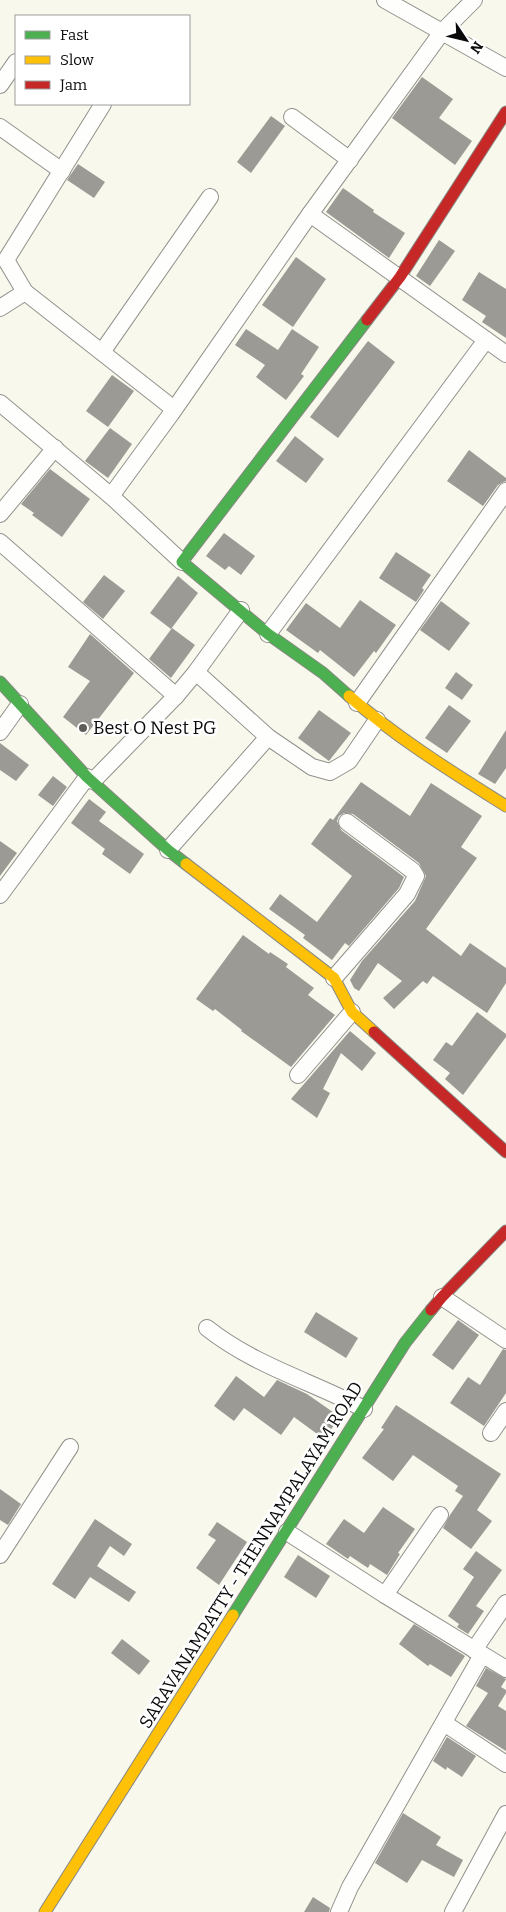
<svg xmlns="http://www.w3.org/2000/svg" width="506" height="1912" viewBox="0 0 506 1912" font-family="Bitter,serif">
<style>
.building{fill:#9b9a94}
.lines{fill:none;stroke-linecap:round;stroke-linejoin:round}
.street-casing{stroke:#92918c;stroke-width:18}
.fast-casing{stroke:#888883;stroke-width:13}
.slow-casing{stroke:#888883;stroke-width:13}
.jam-casing{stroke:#888883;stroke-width:13}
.street{stroke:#fefefc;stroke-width:16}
.fast{stroke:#4caf50;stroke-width:11}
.slow{stroke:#ffc107;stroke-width:11}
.jam{stroke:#c62828;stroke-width:11}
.poi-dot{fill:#5e5d59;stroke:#fff;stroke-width:2}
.labels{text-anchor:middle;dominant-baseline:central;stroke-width:5;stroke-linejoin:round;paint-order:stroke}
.poi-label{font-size:18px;fill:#0a0a0a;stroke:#fff;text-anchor:start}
.street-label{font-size:18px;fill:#0a0a0a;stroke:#fff}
</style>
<rect width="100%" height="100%" fill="#f9f8ed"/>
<g class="building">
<path d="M422 77 453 99 439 118 472 141 455 165 392 118Z"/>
<path d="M271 116 285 126 251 173 237 162Z"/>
<path d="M78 164 105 182 94 198 67 180Z"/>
<path d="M343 188 374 210 373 212 405 233 389 258 326 212Z"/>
<path d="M439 240 455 251 430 286 416 276Z"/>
<path d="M296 257 326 279 293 327 262 305Z"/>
<path d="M479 272 506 289V338L482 322 486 316 462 300Z"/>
<path d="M246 329 278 350 292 329 319 347 301 374 304 376 286 400 256 377 265 365 235 345Z"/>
<path d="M368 341 395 362 338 438 310 417Z"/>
<path d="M112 375 134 391 108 427 86 411Z"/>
<path d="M110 428 132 444 108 478 85 461Z"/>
<path d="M295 436 324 459 306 483 276 461Z"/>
<path d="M469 450 506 478V481L498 485 483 506 447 481Z"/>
<path d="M50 469 90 499 62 537 32 515 34 513 21 504Z"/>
<path d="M224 533 255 556 241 575 229 566 225 570 206 556Z"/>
<path d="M396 552 431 575 422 588 424 590 416 602 379 578Z"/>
<path d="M104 575 125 591 103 619 83 602Z"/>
<path d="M178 576 198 593 171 629 150 613Z"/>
<path d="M360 600 396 625 376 653 374 651 354 677 320 650 318 653 286 630 306 603 340 628Z"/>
<path d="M441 601 470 623 449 651 420 630Z"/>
<path d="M172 628 195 645 171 678 149 659Z"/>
<path d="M90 634 134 673 86 735 63 717 90 681 68 667Z"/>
<path d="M456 672 473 685 462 700 445 688Z"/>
<path d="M449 705 471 721 447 753 425 738Z"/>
<path d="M319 710 351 733 329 761 298 738Z"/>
<path d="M506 730V768L495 784 478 774Z"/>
<path d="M0 743 29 765 16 781 0 770Z"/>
<path d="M53 776 67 787 53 806 38 795Z"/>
<path d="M361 782 410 816 431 783 482 816 461 847 477 858 426 929 461 956 470 943 506 968V983L487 1013 433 976 427 984 423 981 394 1009 383 998 402 981 378 963 359 991 354 988 350 980 362 961 415 901 426 876 419 863 353 814 344 813 339 816 337 821 341 830 404 877 399 888 349 946 345 943 332 960 303 938 305 935 269 909 280 894 317 922 352 876 311 844 330 818 333 820Z"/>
<path d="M89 799 106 812 99 821 144 854 130 874 102 854 105 849 71 823Z"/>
<path d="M0 841 17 853 0 876Z"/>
<path d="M243 935 269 954 270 952 288 964 286 967 314 988 308 995 335 1015 291 1067 241 1031 242 1030 215 1009 213 1011 196 999Z"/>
<path d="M477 1012 506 1034V1037L463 1095 445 1079 450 1073 433 1060 446 1042 452 1046Z"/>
<path d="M350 1031 376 1053 362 1071 341 1053 323 1089 330 1093 317 1118 291 1099Z"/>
<path d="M316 1312 358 1338 346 1358 304 1332Z"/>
<path d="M458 1320 479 1335 453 1370 432 1355Z"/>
<path d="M503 1349 506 1350V1393L484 1426 450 1403 468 1377 480 1385Z"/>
<path d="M236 1376 264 1397 277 1380 307 1394 340 1417 324 1439 294 1417 281 1435 244 1408 234 1421 214 1406Z"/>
<path d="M396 1405 501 1474 477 1510 492 1521 471 1549 443 1528 450 1515 463 1496 455 1491 458 1486 413 1455 393 1481 362 1458 384 1429 381 1428Z"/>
<path d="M0 1489 21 1504 8 1525 0 1520Z"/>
<path d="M383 1507 415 1529 398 1553 400 1554 387 1575 370 1564 368 1568 350 1556 348 1559 326 1544 344 1519 364 1533Z"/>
<path d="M95 1519 132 1544 124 1556 110 1546 97 1566 136 1592 129 1602 90 1577 75 1599 52 1584Z"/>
<path d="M217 1522 247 1542 219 1585 196 1568 216 1540 208 1535Z"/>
<path d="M476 1551 502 1570 476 1606 484 1611 468 1634 457 1627 459 1624 448 1616 474 1577 463 1569Z"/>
<path d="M298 1555 330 1576 316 1598 284 1577Z"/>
<path d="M414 1624 465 1656 451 1677 430 1664 428 1666 399 1644Z"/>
<path d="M122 1639 150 1661 139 1675 111 1653Z"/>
<path d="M486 1668 506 1679 501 1687 506 1690V1693L498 1706 506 1711V1751L466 1726 488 1693 476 1686Z"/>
<path d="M447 1737 476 1756 462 1777 447 1767 446 1770 433 1761Z"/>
<path d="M403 1813 441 1837 436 1845 463 1860 454 1877 422 1860 407 1883 375 1863Z"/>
<path d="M313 1897 330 1908 329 1912H304Z"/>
</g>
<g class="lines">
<g class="street-casing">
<g id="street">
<path d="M385 0 506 68"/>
<path d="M0 85 16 62"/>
<path d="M103 104 6 260 25 292 174 409"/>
<path d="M292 117 350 160"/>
<path d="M0 127 62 171"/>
<path d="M310 214 506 354"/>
<path d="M0 308 25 292"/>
<path d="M102 352 210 197"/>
<path d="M0 403 111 496 182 562"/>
<path d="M111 496 171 414 310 214 442 32 474 0"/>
<path d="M0 514 55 448"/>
<path d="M0 542 176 696"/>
<path d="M268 634 486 340"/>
<path d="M196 672 268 737 312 767 330 772 349 761 377 720"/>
<path d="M357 703 506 491"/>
<path d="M0 732 20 704"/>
<path d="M93 781 176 696 196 672 241 610"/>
<path d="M168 850 268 737"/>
<path d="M0 895 87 777"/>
<path d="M334 978 407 894 416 876 413 871 347 822"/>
<path d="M298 1075 352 1012"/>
<path d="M442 1297 506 1340"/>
<path d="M207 1328C255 1366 311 1381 364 1409"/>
<path d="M491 1433 506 1411"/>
<path d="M287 1532 385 1595 506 1669"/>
<path d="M0 1555 70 1447"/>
<path d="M385 1595 440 1515"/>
<path d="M474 1650 506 1603"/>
<path d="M444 1723 506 1764"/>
<path d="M339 1912 350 1887 482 1655"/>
<path d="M453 1912 506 1814"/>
</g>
</g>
<g class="fast-casing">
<g id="fast">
<path d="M0 682 87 777 168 850 186 864"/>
<path d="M349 696 323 673 268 634 182 562 367 320"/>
<path d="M233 1615 405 1343 431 1310"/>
</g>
</g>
<g class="slow-casing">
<g id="slow">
<path d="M349 696C397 738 452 772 506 806"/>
<path d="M186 864 334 978 352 1012 374 1032"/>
<path d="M45 1912 233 1615"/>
</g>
</g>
<g class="jam-casing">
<g id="jam">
<path d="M367 320 400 277 506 112"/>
<path d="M374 1032 506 1152"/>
<path d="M431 1310 442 1297 506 1231"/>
</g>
</g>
<use href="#street" class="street"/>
<use href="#fast" class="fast"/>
<use href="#slow" class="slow"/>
<use href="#jam" class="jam"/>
</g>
<circle class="poi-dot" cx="83" cy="728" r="5"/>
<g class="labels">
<g class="poi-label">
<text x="93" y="728">Best O Nest PG</text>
</g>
<g class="street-label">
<text transform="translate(251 1555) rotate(-58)">SARAVANAMPATTY - THENNAMPALAYAM ROAD</text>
</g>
</g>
<rect x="15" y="15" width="175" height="90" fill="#ffffff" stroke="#9d9d9d"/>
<rect x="25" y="31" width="25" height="8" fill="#4caf50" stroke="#9d9d9d"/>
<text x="60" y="40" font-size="15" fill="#0a0a0a">Fast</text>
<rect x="25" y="56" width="25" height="8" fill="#ffc107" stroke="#9d9d9d"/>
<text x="60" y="65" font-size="15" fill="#0a0a0a">Slow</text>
<rect x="25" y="81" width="25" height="8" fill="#c62828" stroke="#9d9d9d"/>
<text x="60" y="90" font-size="15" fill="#0a0a0a">Jam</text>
<g transform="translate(466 40) rotate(125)" stroke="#ffffff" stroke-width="4" paint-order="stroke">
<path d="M0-4L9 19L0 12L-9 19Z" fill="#0a0a0a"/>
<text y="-8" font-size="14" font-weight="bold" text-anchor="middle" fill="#0a0a0a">N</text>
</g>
</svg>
